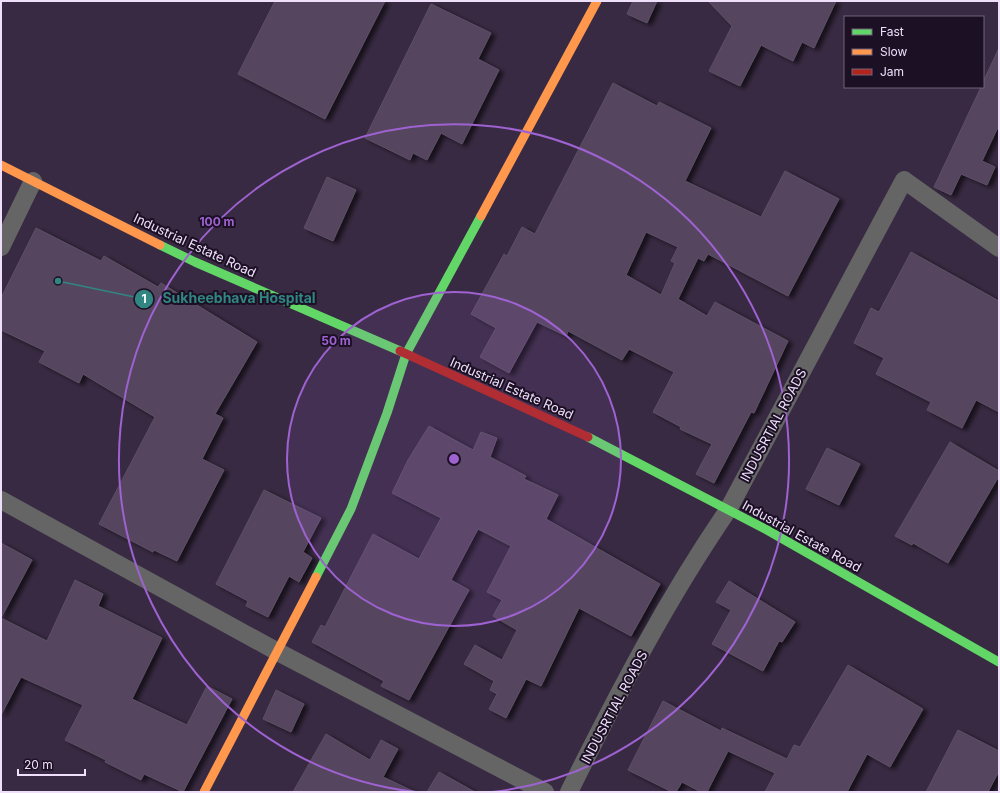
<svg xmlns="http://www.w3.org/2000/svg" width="1000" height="793" viewBox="0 0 1000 793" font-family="Inter,sans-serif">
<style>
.building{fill:#55445f;stroke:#5d5065;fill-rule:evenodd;filter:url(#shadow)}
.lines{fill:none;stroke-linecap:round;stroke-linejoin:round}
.street{stroke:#656565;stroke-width:18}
.fast{stroke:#63d668;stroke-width:9}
.slow{stroke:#ff974d;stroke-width:9}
.jam{stroke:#b3261e;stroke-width:9}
.ring{fill:none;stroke:#9e62d1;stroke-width:2}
.labels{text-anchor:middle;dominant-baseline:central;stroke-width:4;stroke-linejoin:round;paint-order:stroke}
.street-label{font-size:13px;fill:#efdffb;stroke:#1c1024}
.centre{fill:#9e62d1;stroke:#1c1024;stroke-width:2}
.ring-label{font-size:12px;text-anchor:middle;font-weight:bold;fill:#9e62d1;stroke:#1c1024;stroke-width:4;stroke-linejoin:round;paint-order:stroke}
.leader{fill:none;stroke:#318683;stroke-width:1.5}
.callout-dot{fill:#318683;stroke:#1c1024;stroke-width:1.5}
.mark-label{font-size:12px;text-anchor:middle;font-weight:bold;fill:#fff}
.callout-label{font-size:14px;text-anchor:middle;font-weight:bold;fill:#318683;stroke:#1c1024;stroke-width:4;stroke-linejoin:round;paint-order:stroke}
</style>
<defs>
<filter id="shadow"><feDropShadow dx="4.5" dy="2.5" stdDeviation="2" flood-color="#0009"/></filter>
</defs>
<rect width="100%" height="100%" fill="#382a42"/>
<g class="building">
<path d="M275 1H385L325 119 238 74Z"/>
<path d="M633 1H657L647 23 627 14Z"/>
<path d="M708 1H836L814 48 802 42 793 61 761 45 740 86 709 71 732 26Z"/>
<path d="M431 4 491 33 478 59 499 70 462 144 441 133 427 160 413 153 410 160 365 138Z"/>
<path d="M999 48V125L982 161 995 167 987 185 961 174 951 195 934 187 981 87H983V82Z"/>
<path d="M613 83 657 106 659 102 711 128 685 181 761 217 785 171 839 199 788 296 708 254 704 261 698 258 678 299 707 316 715 302 788 341 754 413 751 412 714 483 696 474 712 444 680 429 681 427 653 412 674 372 629 349 622 360 568 331 566 336 537 322 509 373 480 357 496 328 471 314 504 254 507 256 522 227 535 234ZM646 232 678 247 671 261 675 263 661 295 626 275Z"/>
<path d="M327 177 356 190 333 241 304 228Z"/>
<path d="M36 228 101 261 104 256 158 287 161 283 257 342 215 414 223 418 202 459 224 470 177 561 154 550 153 552 99 524 155 417 83 374 79 383 39 362 45 351 1 330V298Z"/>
<path d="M911 252 999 301V412L976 400 962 428 927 410 931 402 876 374 884 358 854 343 871 308 879 312Z"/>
<path d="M429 426 473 450 481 432 497 438 490 457 526 476 524 479 558 495 546 519 660 584 631 636 579 608 541 686 526 679 506 718 489 709 497 694 490 690 494 681 464 664 475 645 502 660 517 630 493 616 502 600 487 592 511 546 478 529 451 580 469 590 409 700 381 686 384 681 312 642 321 625 325 627 373 534 419 559 441 518 392 493 408 460Z"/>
<path d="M950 442 999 471V476L948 563 913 543 912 545 895 536Z"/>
<path d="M827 448 860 464 839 505 806 489Z"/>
<path d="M264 490 321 518 303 552 312 558 299 582 289 576 268 617 246 606 248 601 216 584Z"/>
<path d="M1 543 32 560 1 618Z"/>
<path d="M75 580 103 594 98 606 162 638 132 699 187 725 207 686 232 699 183 792 144 774 141 780 105 762 106 760 65 740 83 705 21 677 1 715V618L47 641Z"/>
<path d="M729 581 795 622 782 642 779 641 763 671 712 644 731 610 716 602Z"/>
<path d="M848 665 923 709 890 767 867 754 847 792H765L775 773 728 751 707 792H701L682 782 676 792H672L628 770 663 701 721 731 722 728 787 759 794 745 800 747Z"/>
<path d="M276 690 304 704 291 732 263 719Z"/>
<path d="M958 730 999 751V771L988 792H926Z"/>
<path d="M326 734 370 760 381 740 398 749 383 777 415 792H293Z"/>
<path d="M439 772 475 792H427Z"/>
</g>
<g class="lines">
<g class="street">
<path d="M1 247 33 181"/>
<path d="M1 500 278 652 545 792"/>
<path d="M569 792C617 695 667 599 728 510L904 180 999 248"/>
</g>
<g class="fast">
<path d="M160 245 195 262 400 351"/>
<path d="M588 437 767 530 999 662"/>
<path d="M316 577 351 509 387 413 406 354 481 216"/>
</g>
<g class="slow">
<path d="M1 165 160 245"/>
<path d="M481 216 597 1"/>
<path d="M204 792 316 577"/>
</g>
<path class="jam" d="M400 351 588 437"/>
</g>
<circle cx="454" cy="459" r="167" fill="#9e62d1" fill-opacity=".12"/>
<g class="ring">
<circle cx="454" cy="459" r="167"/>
<path d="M416 792A335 335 0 1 1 492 792"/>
</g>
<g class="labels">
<g class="street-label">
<text transform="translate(195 245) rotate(25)">Industrial Estate Road</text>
<text transform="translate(512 388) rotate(24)">Industrial Estate Road</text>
<text transform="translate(773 425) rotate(-62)">INDUSRTIAL ROADS</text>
<text transform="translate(802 536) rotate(29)">Industrial Estate Road</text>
<text transform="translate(614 707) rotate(-62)">INDUSRTIAL ROADS</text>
</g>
</g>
<circle cx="454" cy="459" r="6" class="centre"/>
<g class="ring-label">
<text x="217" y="226">100 m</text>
<text x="336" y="345">50 m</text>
</g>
<path class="leader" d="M58 281L144 299"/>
<g class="callout-dot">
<circle cx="58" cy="281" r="4"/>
<circle cx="144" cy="299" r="10"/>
</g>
<g class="mark-label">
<text x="144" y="303">1</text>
</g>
<g class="callout-label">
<text x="239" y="303">Sukheebhava Hospital</text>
</g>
<rect width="1000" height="793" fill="none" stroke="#efdffb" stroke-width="4"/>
<rect x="844" y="16" width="140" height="72" fill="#1c1024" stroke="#70637a"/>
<rect x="852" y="29" width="20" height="6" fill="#63d668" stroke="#70637a"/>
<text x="880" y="36" font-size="12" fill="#efdffb">Fast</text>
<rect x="852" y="49" width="20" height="6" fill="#ff974d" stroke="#70637a"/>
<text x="880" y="56" font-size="12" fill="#efdffb">Slow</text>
<rect x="852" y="69" width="20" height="6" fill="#b3261e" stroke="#70637a"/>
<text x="880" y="76" font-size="12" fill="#efdffb">Jam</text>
<path d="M18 769v6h67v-6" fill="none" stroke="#efdffb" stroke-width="2"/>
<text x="24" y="769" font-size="12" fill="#efdffb" stroke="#1c1024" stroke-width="3" paint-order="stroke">20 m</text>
</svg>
